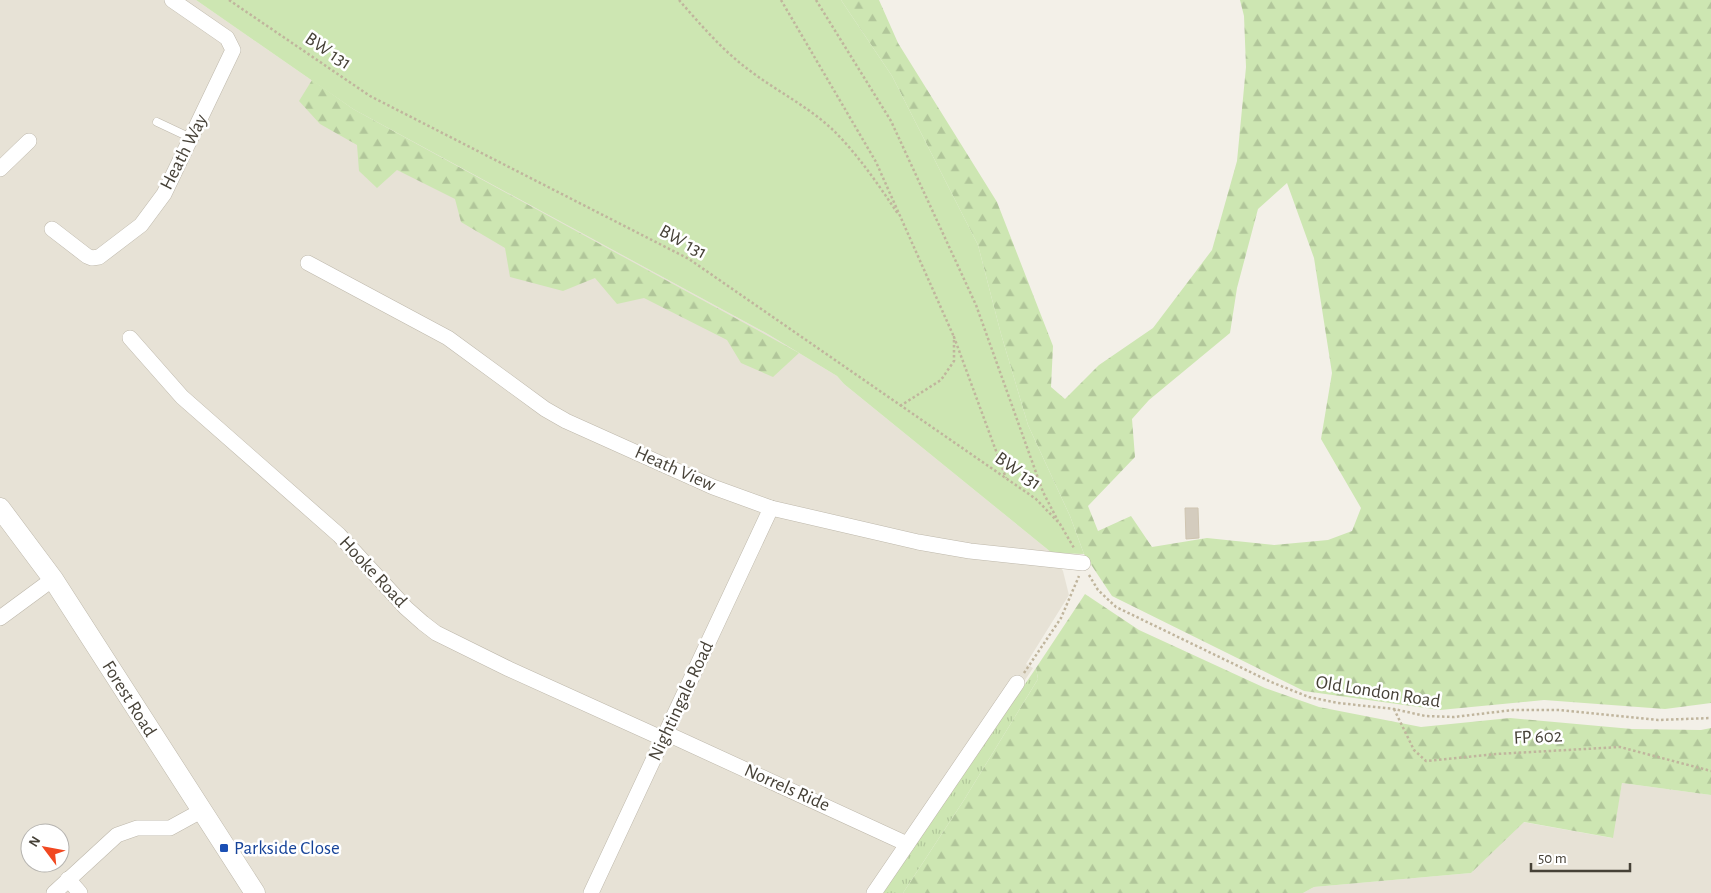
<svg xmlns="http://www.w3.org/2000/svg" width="1711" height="893" viewBox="0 0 1711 893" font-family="'Alegreya Sans',sans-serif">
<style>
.residential{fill:#e7e2d6;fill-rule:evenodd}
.grass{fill:url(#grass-tufts)}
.forest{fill:url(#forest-firs);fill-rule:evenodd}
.park{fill:#cde6b2}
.building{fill:#d4ccbe;stroke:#cfc5b1}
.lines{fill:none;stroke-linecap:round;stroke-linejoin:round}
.service-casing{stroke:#beb8ab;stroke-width:9}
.minor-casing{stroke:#beb8ab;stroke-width:16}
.tertiary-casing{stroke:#beb8ab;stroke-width:21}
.path{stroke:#c0b59d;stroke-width:2.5;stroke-dasharray:2.5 2.5;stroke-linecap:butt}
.service{stroke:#fff;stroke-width:8}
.minor{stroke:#fff;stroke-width:15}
.tertiary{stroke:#fff;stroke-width:20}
.transit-dot{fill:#1a4fb4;stroke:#fff;stroke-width:2}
.labels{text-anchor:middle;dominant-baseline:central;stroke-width:5;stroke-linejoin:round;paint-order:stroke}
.street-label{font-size:19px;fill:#464137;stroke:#fff}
.transit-label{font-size:19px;fill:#164399;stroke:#fff;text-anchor:start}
</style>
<defs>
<pattern id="grass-tufts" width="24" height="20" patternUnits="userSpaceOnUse" patternTransform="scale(1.25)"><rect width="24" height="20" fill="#cde6b2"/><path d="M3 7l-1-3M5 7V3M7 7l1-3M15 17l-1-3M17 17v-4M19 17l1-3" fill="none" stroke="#b1c69a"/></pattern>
<pattern id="forest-firs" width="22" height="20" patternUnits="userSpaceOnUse" patternTransform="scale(1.25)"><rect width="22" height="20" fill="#cde6b2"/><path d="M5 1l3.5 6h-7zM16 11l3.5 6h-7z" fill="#b1c69a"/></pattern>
</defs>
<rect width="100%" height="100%" fill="#f3f0e8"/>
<g class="residential">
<path d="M0 0H196L353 109 766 333 837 376 844 384 1052 553 1063 571 1069 595 1026 664 1033 668 883 893H0ZM30 833H60V863H30Z"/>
<path d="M1622 783 1711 795V893H1303L1314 887 1471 873 1523 822 1612 838Z"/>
</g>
<path class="grass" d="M1036 668 1038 679 964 800 903 893H883Z"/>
<g class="forest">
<path d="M841 0H879L898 43 997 202 1053 346 1051 387 1065 399 1099 365 1153 328 1212 250 1237 161 1246 67 1244 16 1240 0H1711V703L1665 709 1544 700 1440 710 1304 691 1112 596 1084 554 1070 516 1028 425 1001 334 978 245 892 76ZM1287 183 1314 258 1332 373 1321 439 1361 508 1352 531 1328 540 1274 545 1207 538 1152 547 1131 516 1098 531 1088 506 1135 457 1132 419 1149 400 1230 333 1237 288 1258 209Z"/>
<path d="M312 80 353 109 799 353 773 377 741 363 727 340 644 298 617 304 595 278 563 291 510 277 505 248 461 222 455 199 397 170 377 188 359 171 357 145 320 124 299 101Z"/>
<path d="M1085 594 1139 630 1265 688 1319 707 1421 727 1510 718 1632 729 1701 730 1711 728V795L1622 783 1613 838 1524 822 1471 873 1314 887 1303 893H903L964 800 1038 679 1036 668Z"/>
</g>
<path class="park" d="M196 0H841L892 76 978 245 1001 334 1028 425 1070 516 1084 554 1052 553 844 384 837 376 766 333 353 109Z"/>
<path class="building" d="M1185 508H1198L1199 538 1186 539Z"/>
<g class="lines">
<g class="service-casing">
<path id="service" d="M157 122 191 138"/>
</g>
<g class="minor-casing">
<g id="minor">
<path d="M0 169 29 141"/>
<path d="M52 229 87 256 92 258 99 257 141 225 164 194 233 50 227 38 172 0"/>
<path d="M308 263 448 338 545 409 566 421 713 487 771 508 918 542 970 551 1083 563"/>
<path d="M130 338 182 397 339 535 406 608 423 623 436 633 509 669 657 736H672L907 844"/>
<path d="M0 618 53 579"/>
<path d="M68 879 80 893"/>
<path d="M54 893 117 835 137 828H170L201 811"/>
<path d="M591 893 771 508"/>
<path d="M874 893 1017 683"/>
</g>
</g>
<g class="tertiary-casing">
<path id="tertiary" d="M0 508 53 579 255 893"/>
</g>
<g class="path">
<path d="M229 0 370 96 689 259 1036 499 1060 524 1074 548"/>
<path d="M679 0C700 24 723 51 749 70 779 93 812 108 838 135 861 159 880 187 898 214"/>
<path d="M781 0 876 162 954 337"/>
<path d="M816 0 891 121 976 305 1043 492 1058 521"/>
<path d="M900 406 941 380 954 361V337L1006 478"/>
<path d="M1089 575 1098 590 1116 607 1271 682 1309 697 1338 703 1394 709 1425 716 1454 717 1513 710H1560L1658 720 1711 718"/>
<path d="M1024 673 1061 618 1079 576"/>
<path d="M1394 709 1414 750 1426 761 1496 754 1620 747 1711 771"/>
</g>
<use href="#service" class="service"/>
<use href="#minor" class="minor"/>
<use href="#tertiary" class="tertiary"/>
</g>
<rect class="transit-dot" x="219" y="843" width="10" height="10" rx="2.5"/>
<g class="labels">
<g class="street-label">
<text transform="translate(328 51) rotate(34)">BW 131</text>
<text transform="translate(184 152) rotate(-63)">Heath Way</text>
<text transform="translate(683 242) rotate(29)">BW 131</text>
<text transform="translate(675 469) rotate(24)">Heath View</text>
<text transform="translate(1018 471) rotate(35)">BW 131</text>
<text transform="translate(373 572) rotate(47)">Hooke Road</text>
<text transform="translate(1378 692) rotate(9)">Old London Road</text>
<text transform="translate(129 699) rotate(58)">Forest Road</text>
<text transform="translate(681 701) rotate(-65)">Nightingale Road</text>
<text transform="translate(1538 737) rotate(-3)">FP 602</text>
<text transform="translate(787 788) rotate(24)">Norrels Ride</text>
</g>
<g class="transit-label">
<text x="234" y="848">Parkside Close</text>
</g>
</g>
<g transform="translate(45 848) rotate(302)"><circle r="24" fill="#ffffff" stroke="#b5b3af"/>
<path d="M0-4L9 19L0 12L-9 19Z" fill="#f14821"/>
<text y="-8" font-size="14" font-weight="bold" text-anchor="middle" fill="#464137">N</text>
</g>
<path d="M1531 863v8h99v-8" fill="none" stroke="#464137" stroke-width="2.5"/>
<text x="1538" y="863" font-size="15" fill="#464137" stroke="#ffffff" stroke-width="4" paint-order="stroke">50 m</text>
</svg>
